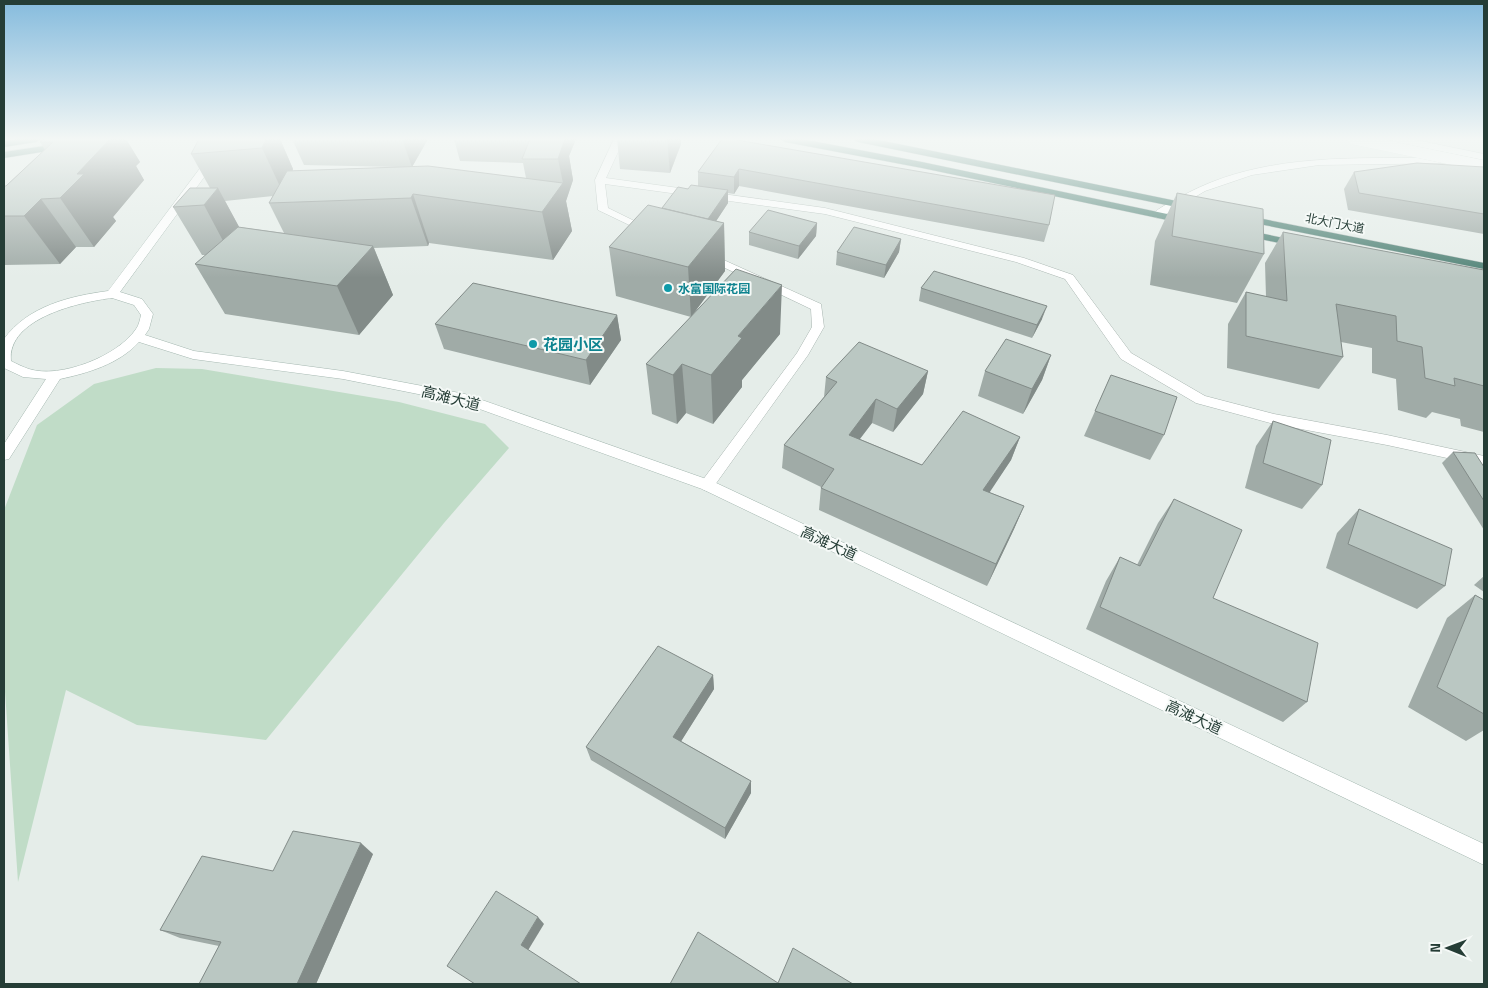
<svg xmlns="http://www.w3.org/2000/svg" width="1488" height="988" viewBox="0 0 1488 988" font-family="'Titillium Web','Noto Sans SC',sans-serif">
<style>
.green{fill:#c0dcc7}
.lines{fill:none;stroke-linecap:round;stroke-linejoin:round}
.minor-casing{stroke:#a8b5b0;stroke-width:1}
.tertiary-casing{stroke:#a8b5b0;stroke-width:1}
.secondary-casing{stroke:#a4b7b0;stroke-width:1}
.trunk-casing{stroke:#c2c9c7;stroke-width:1}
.minor{fill:#fff;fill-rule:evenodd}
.tertiary{fill:#fff;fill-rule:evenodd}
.secondary{fill:#fff;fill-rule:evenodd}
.trunk{fill:#508276;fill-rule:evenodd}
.secondary-bridge-casing{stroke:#a4b7b0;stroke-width:11;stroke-linecap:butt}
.secondary-bridge{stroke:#fff;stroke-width:11}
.wall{fill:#a0aba7;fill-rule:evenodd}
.shaded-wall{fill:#828b88}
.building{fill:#bac7c2;stroke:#828b88}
.culture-dot{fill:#0f9aa8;stroke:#f5f9f7;stroke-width:2}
.labels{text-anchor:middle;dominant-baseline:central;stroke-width:4;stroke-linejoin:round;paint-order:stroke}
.far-street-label{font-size:12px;fill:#253d36;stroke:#f5f9f7}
.far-culture-label{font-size:12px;font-weight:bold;fill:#0d838f;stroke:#f5f9f7;text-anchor:start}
.culture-label{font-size:15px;font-weight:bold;fill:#0d838f;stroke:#f5f9f7;text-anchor:start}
.street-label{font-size:15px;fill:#253d36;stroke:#f5f9f7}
</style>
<rect width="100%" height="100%" fill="#e5ede9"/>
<path class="green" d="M156 368 202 369 399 402 485 424 509 448 444 523 266 740 137 725 66 690 18 882 4 677V510L37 425 94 384Z"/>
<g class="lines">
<g class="minor-casing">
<g id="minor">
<path d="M614 139H624L606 178 825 208 1024 258 1073 275 1131 353 1205 396 1274 414 1387 435 1484 456V466L1387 445 1274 424 1196 403 1121 359 1065 279 1016 262 825 214 605 184 608 208 655 231 654 233H646L598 210 595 180Z"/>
<path d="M706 252 821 304 824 327 808 355 712 489 707 491 702 489 700 485 702 481 797 353 812 327 811 309 702 257 700 255Z"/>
</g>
</g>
<g class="tertiary-casing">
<path id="tertiary" d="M1454 158 1459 161 1457 163 1319 165 1252 175 1205 191 1161 217 1157 218 1152 215C1158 208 1169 203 1177 199 1260 150 1361 159 1454 158Z"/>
</g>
<g class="secondary-casing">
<g id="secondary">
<path d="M222 139H232L120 292 142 299 153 314 149 329 145 335 194 351 343 371 465 394 712 481 1484 844V865L702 489 463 403 343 379 193 359 139 342C119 364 88 373 60 379L9 459 4 460V444L46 379 23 377 4 368V339C28 306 70 296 108 291ZM112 298 134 305 141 315C140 319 139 325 136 329 118 356 60 379 29 369 23 367 17 364 11 361 7 318 80 302 112 298Z"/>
<path d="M1390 139H1411L1484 154V160L1395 142Z"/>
</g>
</g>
<g class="trunk-casing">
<g id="trunk">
<path d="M16 139H41L36 142 4 147V141Z"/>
<path d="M780 139H802L922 162 1186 218 1191 221 1186 224 922 168 785 142Z"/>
<path d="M853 139H874L1191 204 1196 207 1191 210 858 142Z"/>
<path d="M64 143 69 146 67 148 4 158V152Z"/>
<path d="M1243 215 1484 263V269L1239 220 1238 218 1239 216Z"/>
<path d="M1245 230 1298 241 1304 244 1298 247 1241 235 1240 233Z"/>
</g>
</g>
<use href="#minor" class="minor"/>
<use href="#tertiary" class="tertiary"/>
<use href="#secondary" class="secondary"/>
<use href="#trunk" class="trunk"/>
<g class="secondary-bridge-casing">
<path id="secondary-bridge" d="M1354 139 1484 166"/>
</g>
<use href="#secondary-bridge" class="secondary-bridge"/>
</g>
<g class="wall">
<path d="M44 139H126L140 162 136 166 144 180 113 217 116 221 94 247H76L60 264 4 265V186H6L45 150 40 142Z"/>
<path d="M280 139 293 169V171L398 167 304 165 292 139H428L412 167 526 178 523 163 460 161 454 139H576L569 156 573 180 566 201 572 231 553 260 429 243 428 246 374 248 393 295 359 335 225 314 195 264 206 255H202L173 207 210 188 191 154ZM273 196 269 203 284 233 239 227 225 201Z"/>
<path d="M617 139H681V144L670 173 620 169Z"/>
<path d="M722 139 1049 225 1044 242 739 186 734 194 728 193V203L716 221 724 223 725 271 691 317 616 296 609 247 688 189 698 186V172Z"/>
<path d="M1484 167V234L1348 210 1344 189 1354 172Z"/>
<path d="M1177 193 1264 254 1237 303 1150 285 1155 241Z"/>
<path d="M817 223 816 236 798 259 749 245V232Z"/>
<path d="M1283 232 1484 270V432L1461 426 1460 419 1432 412 1426 418 1398 410 1396 379 1372 373V348L1341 342 1343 357 1319 389 1227 368 1228 324 1246 292 1266 297 1265 263Z"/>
<path d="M901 239 899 252 884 278 836 265 837 252Z"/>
<path d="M921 288 1042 319 1032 338 919 301Z"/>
<path d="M617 315 621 340 590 385 444 349 435 324Z"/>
<path d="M780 334 742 380V387L713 424 686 413 677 424 652 414 646 364Z"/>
<path d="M1051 355 1042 380 1023 414 978 396 985 371Z"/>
<path d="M928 371 923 394 893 432 872 423 860 439 922 465 1020 437 1011 460 989 492 1024 506 1014 529 987 586 819 510 821 487 782 468 784 445 824 397 826 377Z"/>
<path d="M1111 375 1164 435 1150 460 1084 436Z"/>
<path d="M1273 421 1322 485 1302 509 1245 488 1256 446Z"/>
<path d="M1453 452 1484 467V530L1442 463Z"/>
<path d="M1174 499 1213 598 1307 702 1283 722 1086 629 1106 581 1120 557 1137 565 1158 523Z"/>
<path d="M1359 509 1445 586 1417 609 1326 568 1337 533Z"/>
<path d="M1484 576V592L1474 585Z"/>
<path d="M1475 595 1484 600V730L1466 741 1408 707 1447 618Z"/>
<path d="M713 675 714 689 681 741 751 781V793L725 839 591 760 586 747Z"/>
<path d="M373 854 316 984H199L219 946 180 938 160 930 273 871Z"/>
</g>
<g class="shaded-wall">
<path d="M98 139H126L140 162 136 166 144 180 113 217 116 221 94 247 60 198Z"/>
<path d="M266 139H280L293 169 284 195 262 148Z"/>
<path d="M402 139H428L412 167Z"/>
<path d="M552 139H576L569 156 573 180 566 201 572 231 553 260 542 212 563 183 558 159Z"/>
<path d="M667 139H681V144L670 173Z"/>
<path d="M739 169V186L734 194V177Z"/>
<path d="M218 188 244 236 230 254 204 205Z"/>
<path d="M728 190V203L709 232 708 219Z"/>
<path d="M413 194 429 243 428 246 411 198Z"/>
<path d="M41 199 76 247 60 264 24 216Z"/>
<path d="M724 223 725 271 691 317 688 267Z"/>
<path d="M817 223 816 236 798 259 799 246Z"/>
<path d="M901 239 899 252 884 278 886 265Z"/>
<path d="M373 246 393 295 359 335 337 286Z"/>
<path d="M782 285 780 334 742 380V387L713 424 711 375 738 336Z"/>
<path d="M1047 306 1042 319 1032 338 1037 325Z"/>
<path d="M617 315 621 340 590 385 586 360Z"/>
<path d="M1051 355 1042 380 1023 414 1032 389Z"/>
<path d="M682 364 686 413 677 424 673 375Z"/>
<path d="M928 371 923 394 893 432 897 409Z"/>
<path d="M876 399 872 423 845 458 849 435Z"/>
<path d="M1020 437 1011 460 976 513 983 490Z"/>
<path d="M1024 506 1014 529 987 586 996 564Z"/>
<path d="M713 675 714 689 675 751 673 737Z"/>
<path d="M751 781V793L725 839V828Z"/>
<path d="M361 843 373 854 316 984H297Z"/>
<path d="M538 917 544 924 527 952 521 945Z"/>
</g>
<g class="building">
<path d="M44 139H110L77 174H84L60 198 41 199 24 216H4V186H6L53 142H40Z"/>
<path d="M199 139H266L262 148 191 154Z"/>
<path d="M530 139H565L558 159H522Z"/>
<path d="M722 139H731L1055 195 1049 225 739 169 734 177 698 172Z"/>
<path d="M1417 163 1484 167V214L1359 193 1354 172Z"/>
<path d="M428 166 563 183 542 212 413 194 411 198 269 203 287 171Z"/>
<path d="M691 185 728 190 708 219 662 208 678 187 688 189Z"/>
<path d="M190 188H218L204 205 173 207Z"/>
<path d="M1177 193 1263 209 1264 254 1172 236Z"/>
<path d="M648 205 724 223 688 267 609 247Z"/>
<path d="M768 210 817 223 799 246 749 232Z"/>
<path d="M238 227 373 246 337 286 195 264Z"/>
<path d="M854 227 901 239 886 265 837 252Z"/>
<path d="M1283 232 1484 270V386L1454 378 1455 386 1425 378 1422 347 1397 341 1396 316 1336 304 1343 357 1246 336V292L1287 301Z"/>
<path d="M736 269 782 285 738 336 742 338 711 375 682 364 673 375 646 364Z"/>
<path d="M934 271 1047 306 1037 325 921 288Z"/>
<path d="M473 283 617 315 586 360 435 324Z"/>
<path d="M1006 339 1051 355 1032 389 985 371Z"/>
<path d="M859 342 928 371 897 409 876 399 849 435 922 465 963 411 1020 437 983 490 1024 506 996 564 821 488 834 469 784 445 837 382 826 377Z"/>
<path d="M1111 375 1177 397 1164 435 1095 411Z"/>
<path d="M1273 421 1331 440 1322 485 1263 463Z"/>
<path d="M1453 452 1475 453 1484 467V501Z"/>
<path d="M1174 499 1242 530 1213 598 1318 643 1307 702 1100 607 1120 557 1140 566Z"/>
<path d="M1359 509 1452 549 1445 586 1348 544Z"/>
<path d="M1475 595 1484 600V714L1437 687Z"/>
<path d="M658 646 713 675 673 737 751 781 725 828 586 747Z"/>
<path d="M293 831 361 843 297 984H199L221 942 160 930 202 856 273 871Z"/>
<path d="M496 891 538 917 521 945 581 984H475L447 966Z"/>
<path d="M698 932 778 983 793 948 853 984H670Z"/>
</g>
<linearGradient id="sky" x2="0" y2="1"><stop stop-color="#85bbdd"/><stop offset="0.5" stop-color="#f3f7f5"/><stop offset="1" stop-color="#f3f7f5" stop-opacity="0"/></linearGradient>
<rect width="1488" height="278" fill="url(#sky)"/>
<g class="culture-dot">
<circle cx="668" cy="288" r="5"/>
<circle cx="533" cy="344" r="5"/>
</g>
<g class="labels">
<g class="far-street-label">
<text transform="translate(1335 223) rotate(11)">北大门大道</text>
</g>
<g class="far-culture-label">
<text x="678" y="288">水富国际花园</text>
</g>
<g class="culture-label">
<text x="543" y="344">花园小区</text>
</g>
<g class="street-label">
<text transform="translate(451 398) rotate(14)">高滩大道</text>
<text transform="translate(829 543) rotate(25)">高滩大道</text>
<text transform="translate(1194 717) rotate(25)">高滩大道</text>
</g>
</g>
<rect width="1488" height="988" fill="none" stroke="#253d36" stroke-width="10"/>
<g transform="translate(1448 948) rotate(271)" stroke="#f5f9f7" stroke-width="4" paint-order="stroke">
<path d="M0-4L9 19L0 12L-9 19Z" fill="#253d36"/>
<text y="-8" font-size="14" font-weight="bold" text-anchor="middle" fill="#253d36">N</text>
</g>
</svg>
